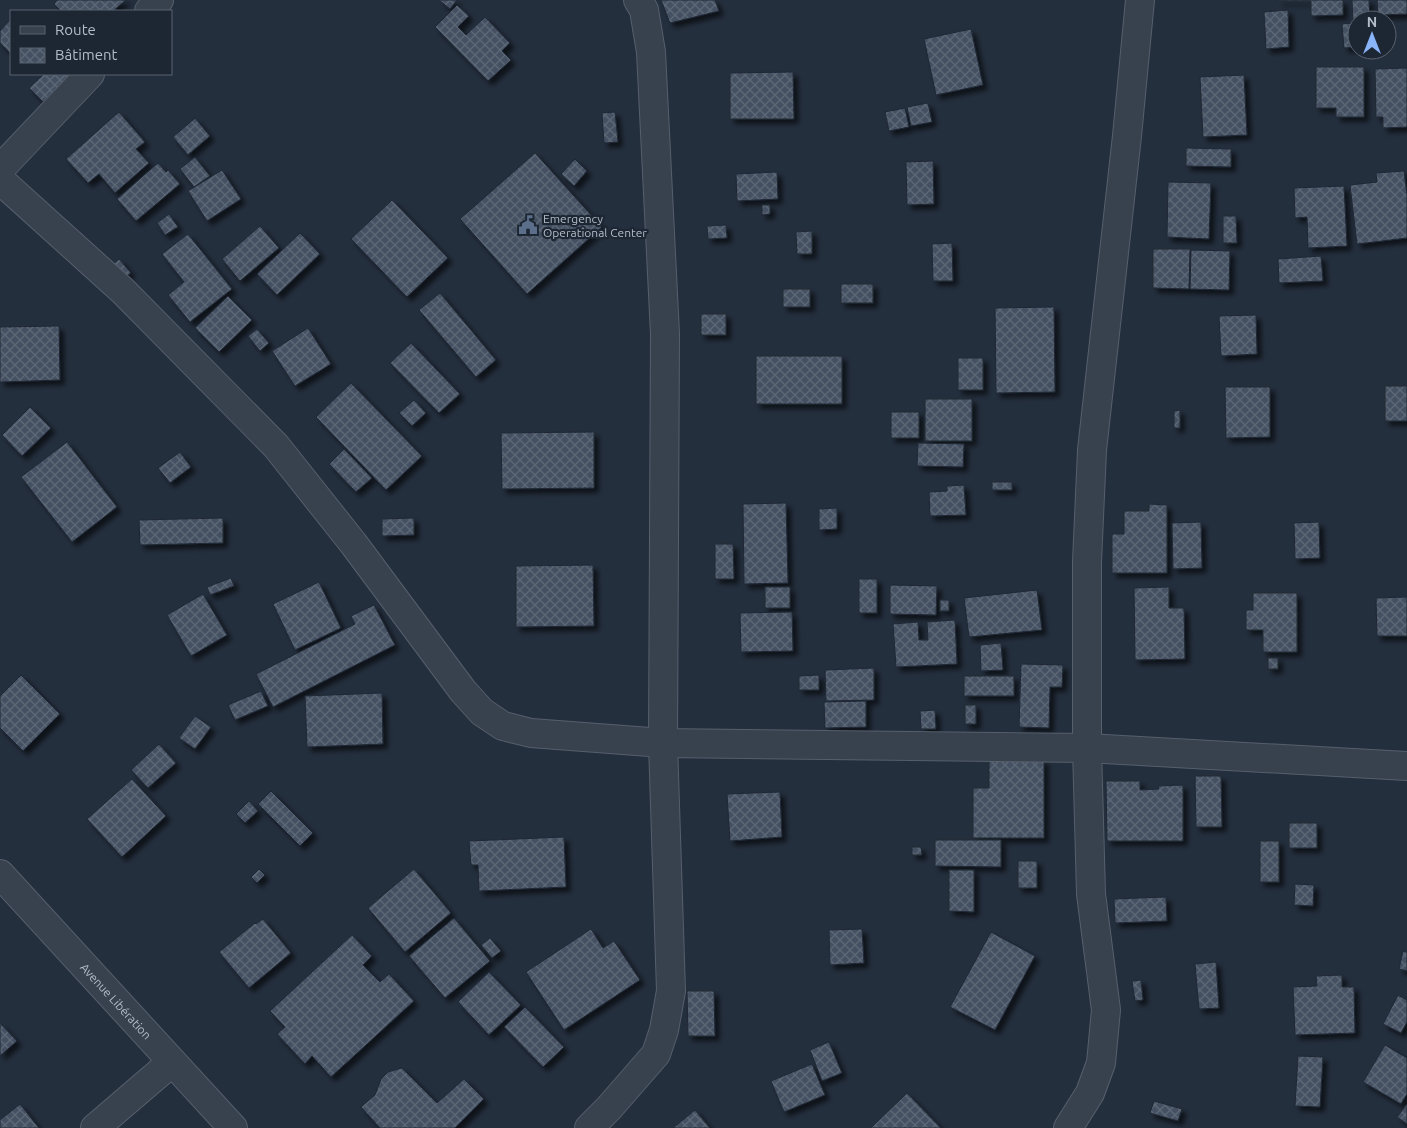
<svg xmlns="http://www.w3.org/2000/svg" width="1407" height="1128" viewBox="0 0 1407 1128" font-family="Ubuntu,sans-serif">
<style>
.building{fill:url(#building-cross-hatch);stroke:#1f2835;filter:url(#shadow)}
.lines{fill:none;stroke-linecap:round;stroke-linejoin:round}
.minor-casing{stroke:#565f6c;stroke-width:30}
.minor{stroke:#38414e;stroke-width:28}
.labels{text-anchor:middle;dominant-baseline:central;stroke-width:4.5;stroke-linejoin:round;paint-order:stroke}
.poi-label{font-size:12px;fill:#b4bcc9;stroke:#1d2633;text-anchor:start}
.street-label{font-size:12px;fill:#b4bcc9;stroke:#1d2633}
</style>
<defs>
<pattern id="building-cross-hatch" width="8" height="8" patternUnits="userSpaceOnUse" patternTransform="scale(1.25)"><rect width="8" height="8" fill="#455162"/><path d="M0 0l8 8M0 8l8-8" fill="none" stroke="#5d6877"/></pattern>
<filter id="shadow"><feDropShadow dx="4.5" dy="4.5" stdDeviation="2.5" flood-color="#0009"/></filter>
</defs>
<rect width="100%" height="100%" fill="#242f3e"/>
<g class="building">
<path d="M57 0H126L113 11H61L54 4Z"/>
<path d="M439 0H457L450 9Z"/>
<path d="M661 0H715L719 11 670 23Z"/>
<path d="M1278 0H1343V15L1311 16V1H1278Z"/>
<path d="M1352 0H1369L1370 20H1357V47L1344 48 1342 24 1353 23Z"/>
<path d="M1377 0H1407V14L1378 15Z"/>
<path d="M457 5 469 16 458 27 466 35 485 17 510 43 502 51 511 60 488 81 435 27Z"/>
<path d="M1288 10 1289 47 1266 49 1264 12Z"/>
<path d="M11 19V54L0 43V31Z"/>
<path d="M971 29 983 85 936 95 924 39Z"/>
<path d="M1316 67H1364V117H1336V108H1316Z"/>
<path d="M1407 68V127L1383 128V117H1376L1375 69Z"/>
<path d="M793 72 794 119H730V73Z"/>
<path d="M44 74H72L43 102 29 88Z"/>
<path d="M1244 75 1247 135 1203 137 1200 77Z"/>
<path d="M928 103 932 122 911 126 907 107Z"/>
<path d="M905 108 909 127 889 131 885 112Z"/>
<path d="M119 112 145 142 136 149 149 163 115 193 99 174 88 183 66 159Z"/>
<path d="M615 112 618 142 604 143 602 113Z"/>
<path d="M195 118 210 136 188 155 173 137Z"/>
<path d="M1186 148 1231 149V167L1186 166Z"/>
<path d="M535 153 602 227 527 294 460 219Z"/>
<path d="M195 157 210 176 194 187 180 169Z"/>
<path d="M575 159 587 171 574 186 561 174Z"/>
<path d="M933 161 934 204 907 205 906 162Z"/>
<path d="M158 163 166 172 168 170 180 184 136 221 117 199Z"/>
<path d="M222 170 241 199 207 221 188 191Z"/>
<path d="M1404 171 1407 195V238L1357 244 1350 185 1377 182 1376 173Z"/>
<path d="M777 172 778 199 737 201 736 174Z"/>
<path d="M1168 182 1211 183 1209 239 1167 237Z"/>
<path d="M1344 186 1347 246 1308 248 1307 217 1295 218 1294 188Z"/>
<path d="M392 200 448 258 407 297 351 239Z"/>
<path d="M762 205H770V214L762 215Z"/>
<path d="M169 214 178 227 165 235 157 223Z"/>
<path d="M1223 216H1236L1237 243H1223Z"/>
<path d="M726 225 727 238 708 239 707 226Z"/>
<path d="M260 226 279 248 240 281 222 259Z"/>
<path d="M812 231V254H797L796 232Z"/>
<path d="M300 233 320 254 277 295 257 274Z"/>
<path d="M188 234 232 289 190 322 168 295 184 282 162 254Z"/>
<path d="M952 243 953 281H933L932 244Z"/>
<path d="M1153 249H1190L1189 289 1153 288Z"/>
<path d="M1191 250 1230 251 1229 290 1190 289Z"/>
<path d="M1321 256 1323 281 1279 283 1278 259Z"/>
<path d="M119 259 131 273 124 278 112 265Z"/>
<rect x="841" y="284" width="32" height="19"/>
<rect x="783" y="289" width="27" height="18"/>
<path d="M440 293 496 360 476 377 419 310Z"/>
<path d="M228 296 252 320 219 352 195 328Z"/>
<path d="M1054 307 1055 392 996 393 995 308Z"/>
<rect x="701" y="314" width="25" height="21"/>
<path d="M1256 315 1257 354 1221 356 1219 316Z"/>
<path d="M59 326 60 380 0 382V327Z"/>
<path d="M308 328 331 364 295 386 272 351Z"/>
<path d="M257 329 269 343 260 351 248 336Z"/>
<path d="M411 343 460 394 439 413 390 363Z"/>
<rect x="756" y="356" width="86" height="48"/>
<rect x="958" y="358" width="25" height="32"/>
<path d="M351 383 422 456 386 490 316 417Z"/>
<rect x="1385" y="386" width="22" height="35"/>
<path d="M1225 387H1270V437L1226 438Z"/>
<rect x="925" y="399" width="47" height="42"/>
<path d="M414 400 426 413 412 426 399 413Z"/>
<path d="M30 407 51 428 22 456 2 435Z"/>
<path d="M1180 410V428H1174V411Z"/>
<rect x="891" y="412" width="28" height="26"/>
<path d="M594 432V488L502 489 501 433Z"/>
<path d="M67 442 117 507 72 542 21 477Z"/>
<path d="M918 443 964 444 963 467 917 466Z"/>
<path d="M344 449 372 478 356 492 329 464Z"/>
<path d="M180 452 191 467 170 483 158 468Z"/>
<rect x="992" y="482" width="20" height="8"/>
<path d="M964 485 966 515 930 516 929 492 947 491V486Z"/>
<path d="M786 503 788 583 744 584 743 504Z"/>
<path d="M1149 504 1167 505V573H1112V534H1124V511H1149Z"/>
<path d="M837 508V529L819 530V509Z"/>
<path d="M223 518V543L140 545 139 520Z"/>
<path d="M414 518V535L382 536V519Z"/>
<path d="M1201 522 1202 568 1173 569 1172 523Z"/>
<path d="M1319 522 1320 558 1295 559 1294 523Z"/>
<path d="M715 544H733L734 579H715Z"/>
<path d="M593 565 594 626 516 627V566Z"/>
<path d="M231 578 234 586 210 595 207 587Z"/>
<rect x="859" y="579" width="18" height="34"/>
<path d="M319 582 341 628 295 650 273 604Z"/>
<path d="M890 585 937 586 936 615 890 614Z"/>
<rect x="765" y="587" width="25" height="21"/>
<path d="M1169 587V608H1184L1185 659 1135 660 1134 588Z"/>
<path d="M1037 590 1042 630 969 637 964 598Z"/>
<path d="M1253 593H1297V652H1263V630H1246V610H1253Z"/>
<path d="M203 594 227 635 191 656 167 615Z"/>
<path d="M1407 597V636H1377L1376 598Z"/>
<rect x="940" y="600" width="9" height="11"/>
<path d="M374 605 395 645 273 707 256 674 355 624 351 616Z"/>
<path d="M792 612 793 651 741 652 740 613Z"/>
<path d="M955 620 957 664 896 667 893 624 918 622 919 640H928L927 622Z"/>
<path d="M1001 643 1003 670 981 671 980 645Z"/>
<rect x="1268" y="658" width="10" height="11"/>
<path d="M1021 664 1063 665 1062 687H1050L1049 728 1019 727Z"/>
<path d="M874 668V700L826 701 825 670Z"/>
<path d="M21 675 60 714 23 751 0 728V696Z"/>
<path d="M819 675V690H799V676Z"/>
<rect x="964" y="676" width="50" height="20"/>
<path d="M261 691 268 706 235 720 228 705Z"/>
<path d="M382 693 383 744 307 747 305 696Z"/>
<path d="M866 701V727L825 728 824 702Z"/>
<rect x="965" y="705" width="11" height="19"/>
<path d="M935 710 936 729H921L920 711Z"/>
<path d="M195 716 211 727 195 749 179 738Z"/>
<path d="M159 744 176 763 148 788 131 770Z"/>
<path d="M989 760H1044V838H973V788H989Z"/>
<path d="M1195 776H1221L1222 827H1196Z"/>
<path d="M132 779 166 816 122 857 87 819Z"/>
<path d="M1106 781H1140V790L1159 789 1158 786 1183 785V841H1107Z"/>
<path d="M271 791 313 833 300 846 258 804Z"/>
<path d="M780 792 782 837 730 841 727 794Z"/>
<path d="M249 801 258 811 245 823 236 814Z"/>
<rect x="1289" y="823" width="28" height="25"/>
<path d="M564 837 566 887 479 891 478 865H471L469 841Z"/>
<path d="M935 840H1001V867L935 866Z"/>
<rect x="1260" y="841" width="19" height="41"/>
<path d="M912 847H921L922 855H912Z"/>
<rect x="1018" y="861" width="19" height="27"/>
<path d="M259 869 265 875 257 883 251 877Z"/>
<path d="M414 869 451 913 405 952 368 908Z"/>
<path d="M949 870H974V912L949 911Z"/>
<path d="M1295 884 1314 885 1313 906 1294 905Z"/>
<path d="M1166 897 1167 921 1115 923 1114 899Z"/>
<path d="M454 918 490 961 445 998 409 956Z"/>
<path d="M263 919 291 953 249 988 219 952 255 923 256 924Z"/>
<path d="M591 929 603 948 614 941 640 980 564 1030 526 972Z"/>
<path d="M862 929 864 963 830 965 829 930Z"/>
<path d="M991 932 1035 956 995 1030 950 1007Z"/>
<path d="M352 935 372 956 363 965 380 982 389 974 414 1001 331 1077 312 1056 305 1064 277 1034 285 1027 270 1011Z"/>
<path d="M490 938 501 951 492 958 481 945Z"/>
<path d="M1403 951 1407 952V971L1399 969Z"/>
<path d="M1216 962 1219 1008 1199 1009 1195 964Z"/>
<path d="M489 972 521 1005 489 1035 458 1002Z"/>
<path d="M1342 975V987H1354L1355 1033 1295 1035 1293 987 1317 986 1316 976Z"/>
<path d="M1141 980 1143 1000 1135 1001 1132 981Z"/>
<path d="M687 991H714L715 1036H688Z"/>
<path d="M1398 995 1407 1000V1022L1401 1033 1383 1024Z"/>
<path d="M525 1007 564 1047 543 1067 504 1027Z"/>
<path d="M0 1023 17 1041 0 1056Z"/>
<path d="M829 1042 842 1073 822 1081 810 1050Z"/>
<path d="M1385 1045 1407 1058V1094L1401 1104 1363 1082Z"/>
<path d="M1298 1056 1323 1057 1320 1107 1295 1106Z"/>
<path d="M812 1064 825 1095 784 1112 771 1081Z"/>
<path d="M402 1068 437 1103 464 1079 484 1099 455 1128H380L361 1107 375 1095 381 1079 388 1072Z"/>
<path d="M907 1093 941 1128H871Z"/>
<path d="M1154 1101 1182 1109 1178 1121 1150 1113Z"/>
<path d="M20 1104 39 1128H0V1120Z"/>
<path d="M1407 1104V1124L1397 1117Z"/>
<path d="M695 1110 710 1128H673Z"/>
</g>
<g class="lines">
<g class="minor-casing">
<g id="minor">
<path d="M149 11 159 0"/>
<path d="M0 169 90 74"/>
<path d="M0 180 122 290 276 446 353 543 463 691 482 712 503 726 531 733 663 743 1087 748 1407 766"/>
<path id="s1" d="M0 874 233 1128"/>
<path d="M95 1128 172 1062"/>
<path d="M589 1128 609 1108 656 1054 664 1030 671 991 663 743 665 334 651 52 644 10 638 0"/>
<path d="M1068 1128 1090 1093 1101 1063 1106 1010 1091 894 1087 748V562L1092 450 1127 136 1140 0"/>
</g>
</g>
<use href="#minor" class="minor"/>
</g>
<defs>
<g id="civic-bare" transform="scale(1.5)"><path d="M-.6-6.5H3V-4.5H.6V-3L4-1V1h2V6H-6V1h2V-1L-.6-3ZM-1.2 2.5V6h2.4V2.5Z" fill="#5c6f8a" stroke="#1d2633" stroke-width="2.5" paint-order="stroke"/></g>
</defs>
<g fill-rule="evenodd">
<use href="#civic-bare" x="528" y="225"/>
</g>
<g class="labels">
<g class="poi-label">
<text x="543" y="218">Emergency<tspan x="543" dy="14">Operational Center</tspan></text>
</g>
<g class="street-label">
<text stroke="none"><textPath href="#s1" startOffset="172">Avenue Libération</textPath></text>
</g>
</g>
<rect x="10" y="10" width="162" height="65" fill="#1d2633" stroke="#59626f"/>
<rect x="20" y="26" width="25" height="8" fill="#38414e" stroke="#59626f"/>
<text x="55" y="35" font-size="15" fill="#b4bcc9">Route</text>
<rect x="20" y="48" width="25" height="15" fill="url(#building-cross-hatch)" stroke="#59626f"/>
<text x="55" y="60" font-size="15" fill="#b4bcc9">Bâtiment</text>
<g transform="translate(1372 35)"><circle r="24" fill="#1d2633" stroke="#59626f"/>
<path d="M0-4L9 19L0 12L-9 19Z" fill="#8ab4f8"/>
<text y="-8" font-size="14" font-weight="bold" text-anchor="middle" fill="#b4bcc9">N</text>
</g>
</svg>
